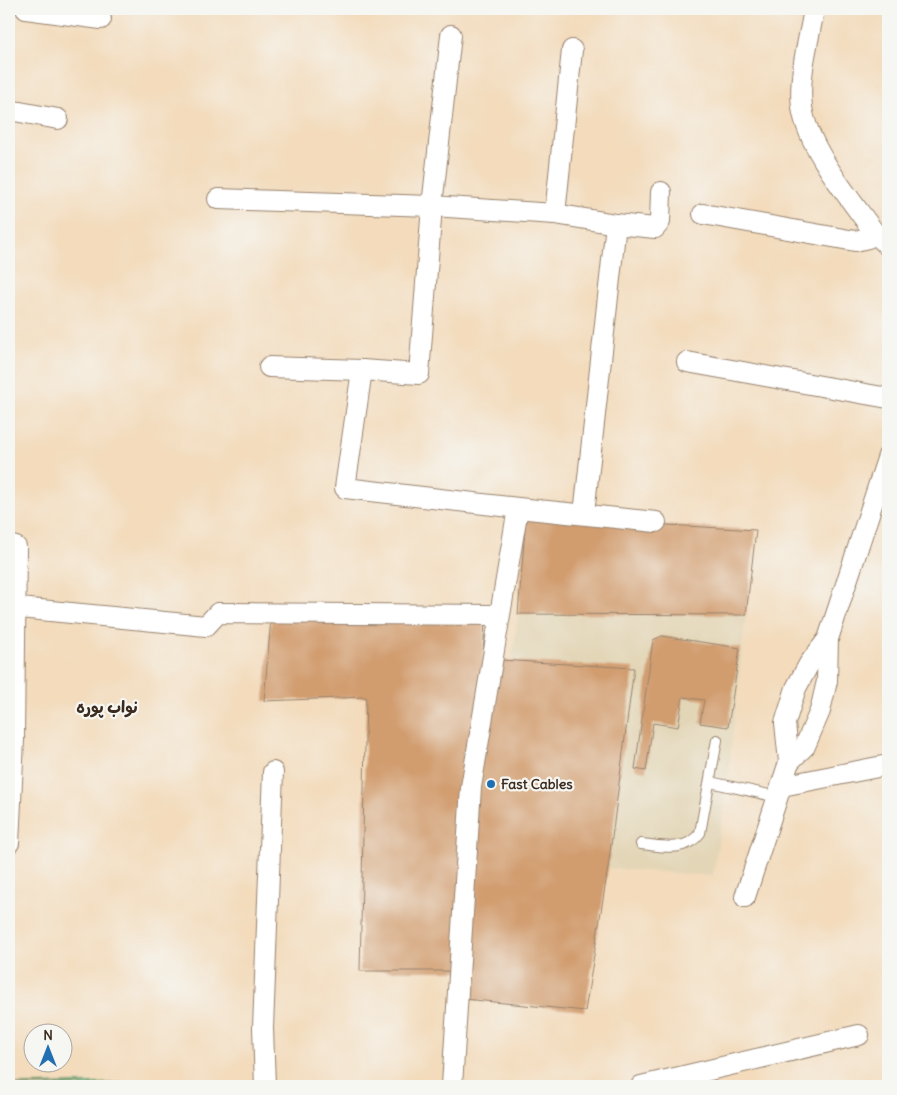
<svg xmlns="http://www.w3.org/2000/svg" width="897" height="1095" viewBox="0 0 897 1095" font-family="Delius,'Playpen Sans Arabic',sans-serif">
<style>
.built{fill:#e3d6b7}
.green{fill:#71c98f;stroke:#567a56}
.building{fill:#d19c6e}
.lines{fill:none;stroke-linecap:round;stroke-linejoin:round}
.service-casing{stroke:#97826d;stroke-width:12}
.minor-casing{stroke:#97826d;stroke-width:22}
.service{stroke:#fff;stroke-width:10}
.minor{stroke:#fff;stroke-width:20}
.poi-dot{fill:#1f6fb2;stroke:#f6f6f2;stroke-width:2}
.labels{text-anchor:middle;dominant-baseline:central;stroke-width:4.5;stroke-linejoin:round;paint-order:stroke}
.poi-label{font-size:14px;font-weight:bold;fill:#3b2a1e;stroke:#f6f6f2;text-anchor:start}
.quarter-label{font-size:16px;font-weight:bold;fill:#3b2a1e;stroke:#f6f6f2}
</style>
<rect width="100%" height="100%" fill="#f6f6f2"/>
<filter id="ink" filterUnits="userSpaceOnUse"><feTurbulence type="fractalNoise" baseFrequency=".02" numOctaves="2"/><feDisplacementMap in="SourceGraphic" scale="10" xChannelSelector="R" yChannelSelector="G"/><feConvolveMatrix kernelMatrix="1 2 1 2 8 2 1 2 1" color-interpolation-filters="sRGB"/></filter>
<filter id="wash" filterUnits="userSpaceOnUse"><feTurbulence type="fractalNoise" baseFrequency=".0096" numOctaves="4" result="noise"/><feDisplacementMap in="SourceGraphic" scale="20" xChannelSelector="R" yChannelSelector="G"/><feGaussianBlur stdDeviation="1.12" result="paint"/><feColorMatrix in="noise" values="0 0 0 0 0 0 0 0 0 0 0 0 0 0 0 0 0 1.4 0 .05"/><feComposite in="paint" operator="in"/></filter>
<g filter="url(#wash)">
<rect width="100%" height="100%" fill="#f3dbbc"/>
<path class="built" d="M518 614 746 615 727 785 713 876 608 868 634 668 512 660Z"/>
<path class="green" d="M175 1082 188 1086H13V1085Z"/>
<g id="blocks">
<g class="building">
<path d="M526 517 756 530 746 615 518 614Z"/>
<path d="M271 618 485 621 483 659 634 668 608 868 585 1011 464 999 465 971H360L366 697 264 701Z"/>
<path d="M662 636 740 648 728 727 700 723 704 700 683 697 678 727 653 723 646 771 635 769 653 640Z"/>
</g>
</g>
</g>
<g filter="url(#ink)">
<use href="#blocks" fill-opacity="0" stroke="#97826d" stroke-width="1"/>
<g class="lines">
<g class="service-casing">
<g id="service">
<path d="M710 782 778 797"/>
<path d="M641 844C663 846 685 853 700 833L717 740"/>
</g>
</g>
<g class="minor-casing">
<g id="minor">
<path d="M26 9 101 19"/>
<path d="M814 9C809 41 798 75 802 107 807 147 851 200 874 232"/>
<path d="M451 35 432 206 555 214 572 50"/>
<path d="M9 110 58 119"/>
<path d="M218 199 432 206 419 374 362 370"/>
<path d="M555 214 616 224 655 228 660 222 661 192"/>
<path d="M703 214 855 241 868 238 874 232 888 246"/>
<path d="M687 362 888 398"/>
<path d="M269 367 362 370 345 488 518 508 471 787 452 1086"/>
<path d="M518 508 656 522"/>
<path d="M584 514 616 224"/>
<path d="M9 545 16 547 14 740 9 843"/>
<path d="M9 607 206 626 218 613 499 615"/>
<path d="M789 762 805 746 820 711 827 681 828 639 888 456"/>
<path d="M782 786 888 765"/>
<path d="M745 897 789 762 785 723 796 688 809 664 828 639"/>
<path d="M265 1086 263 1028 273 772"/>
<path d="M641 1086 859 1035"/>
</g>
</g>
<use href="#service" class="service"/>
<use href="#minor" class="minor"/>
</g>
</g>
<circle class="poi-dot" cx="491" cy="784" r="5"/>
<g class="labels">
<g class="poi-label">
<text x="501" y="784">Fast Cables</text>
</g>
<g class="quarter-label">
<text x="107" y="707">نواب پورہ</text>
</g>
</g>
<rect width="897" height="1095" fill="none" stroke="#f6f6f2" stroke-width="30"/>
<g transform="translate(48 1048)"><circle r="24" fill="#f6f6f2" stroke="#aba49d"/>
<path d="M0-4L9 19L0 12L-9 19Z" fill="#1f6fb2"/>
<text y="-8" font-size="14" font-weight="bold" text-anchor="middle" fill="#3b2a1e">N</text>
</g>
</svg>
